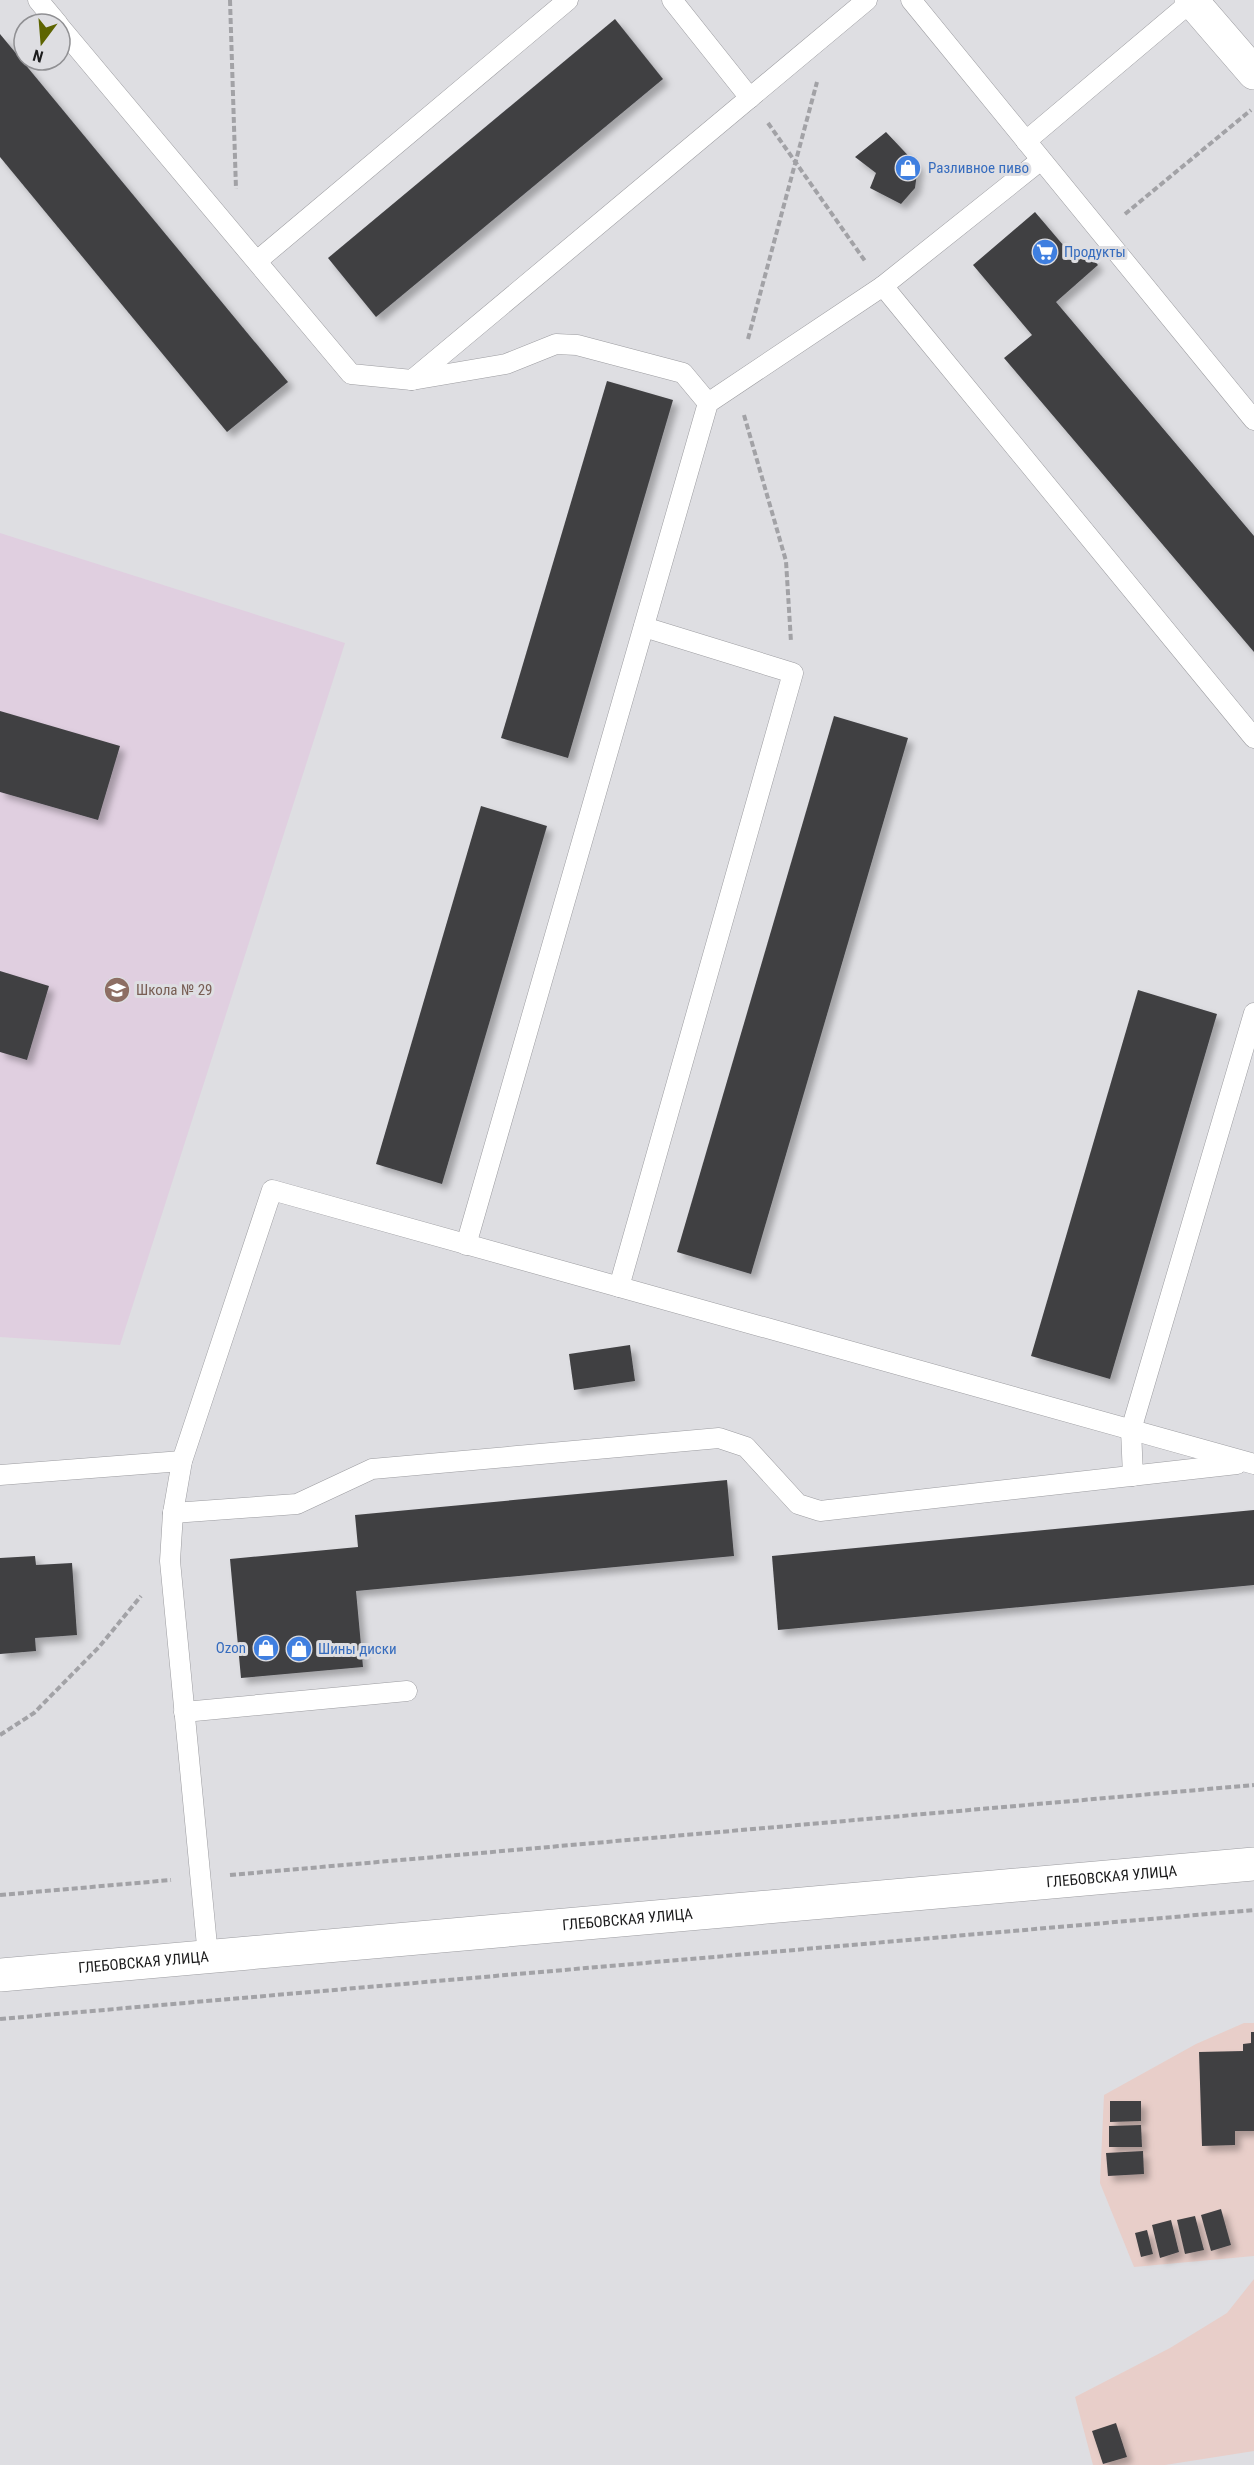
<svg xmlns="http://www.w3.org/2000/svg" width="1254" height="2465" viewBox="0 0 1254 2465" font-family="'Roboto Condensed',sans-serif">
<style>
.industrial{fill:#e8cec9}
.education{fill:#e0cfe0}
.building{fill:#404043;filter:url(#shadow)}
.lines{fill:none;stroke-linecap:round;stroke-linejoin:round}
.lane-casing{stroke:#9c9ca0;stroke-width:21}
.secondary-casing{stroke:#9c9ca0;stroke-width:34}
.path{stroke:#a2a2a6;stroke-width:4;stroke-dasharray:6 3;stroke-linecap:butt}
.lane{stroke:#fff;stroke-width:20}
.secondary{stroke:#fff;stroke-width:33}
.labels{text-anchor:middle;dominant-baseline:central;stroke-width:6;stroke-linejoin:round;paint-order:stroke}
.shop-label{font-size:15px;fill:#366cbe;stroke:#dedee2;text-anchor:start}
.education-label{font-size:15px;fill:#785e54;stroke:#dedee2;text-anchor:start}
.street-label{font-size:15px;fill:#1c1c1d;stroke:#dedee2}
</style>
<defs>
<filter id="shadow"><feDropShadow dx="5.5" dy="5.5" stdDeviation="3" flood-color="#0004"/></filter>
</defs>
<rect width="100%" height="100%" fill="#dedee2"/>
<g class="industrial">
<path d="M1244 2023H1254V2256L1134 2267 1100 2183 1104 2095 1196 2044Z"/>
<path d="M1254 2279V2451L1165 2465H1093L1075 2397 1170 2348 1227 2313Z"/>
</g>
<path class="education" d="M0 533 345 643 120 1345 0 1337Z"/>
<g class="building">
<path d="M615 19 663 79 376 317 328 258Z"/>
<path d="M0 34 288 382 227 432 0 157Z"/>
<path d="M886 132 918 166 915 188 901 204 870 188 876 173 855 157Z"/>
<path d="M1035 212 1075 259 1085 251 1098 265 1056 302 1254 536V652L1004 358 1032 335 973 265Z"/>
<path d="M607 381 673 400 568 758 501 738Z"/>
<path d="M0 711 120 746 98 820 0 792Z"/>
<path d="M834 716 908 738 751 1274 677 1252Z"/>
<path d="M481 806 547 826 442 1184 376 1164Z"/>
<path d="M0 971 49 986 27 1060 0 1052Z"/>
<path d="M1138 990 1217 1014 1110 1379 1031 1356Z"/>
<path d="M630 1345 635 1381 574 1390 569 1354Z"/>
<path d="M727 1480 734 1556 356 1591 363 1667 241 1678 230 1559 358 1547 355 1515Z"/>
<path d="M1254 1510V1585L778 1630 772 1556Z"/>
<path d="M35 1556 36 1565 72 1563 77 1635 35 1638 36 1651 0 1654V1558Z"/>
<path d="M1251 2032H1254V2131H1235V2145L1202 2146 1199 2052 1243 2051V2044L1251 2043Z"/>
<path d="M1110 2101H1141V2121L1110 2122Z"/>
<path d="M1141 2125 1142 2147H1109V2126Z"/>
<path d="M1143 2151 1144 2174 1108 2176 1106 2153Z"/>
<path d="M1221 2209 1231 2245 1211 2251 1201 2215Z"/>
<path d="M1195 2216 1204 2250 1185 2254 1177 2220Z"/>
<path d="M1171 2220 1179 2252 1160 2258 1152 2225Z"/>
<path d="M1147 2230 1153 2254 1141 2257 1135 2233Z"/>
<path d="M1116 2423 1127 2457 1103 2464 1092 2431Z"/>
</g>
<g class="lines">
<g class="lane-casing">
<g id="lane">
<path d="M38 0 58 24"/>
<path d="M672 0 750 98"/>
<path d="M911 0 1254 420"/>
<path d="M60 27 351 374 412 380 867 0"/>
<path d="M1026 141 1192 1"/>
<path d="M1041 160 883 286 1254 738"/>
<path d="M257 261 568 0"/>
<path d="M412 380 506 364 556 344 577 345 683 373 708 403"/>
<path d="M466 1245 708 403 883 286"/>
<path d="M619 1287 793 673 644 627"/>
<path d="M0 1475 182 1461"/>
<path d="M1133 1476 1131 1430 1254 1013"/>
<path d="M173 1513 297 1504 372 1469 719 1438 746 1447 798 1504 820 1511 1237 1464"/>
<path d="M184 1712 407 1691"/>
<path d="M208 1956 170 1561 173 1513 182 1461 272 1190 1254 1464"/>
</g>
</g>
<g class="secondary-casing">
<g id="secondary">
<path d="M1191 0 1254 73"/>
<path id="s1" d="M0 1975 1254 1864"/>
</g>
</g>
<g class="path">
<path d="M230 0 236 189"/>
<path d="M768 123 865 261"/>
<path d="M1125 214 1251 110"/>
<path d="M748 339 817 82"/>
<path d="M744 415 786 561 791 642"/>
<path d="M0 1735 34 1713 99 1647 141 1596"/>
<path d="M230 1875 1254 1785"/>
<path d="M0 1895 171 1880"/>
<path d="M0 2019 1254 1910"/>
</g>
<use href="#lane" class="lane"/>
<use href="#secondary" class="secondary"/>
</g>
<defs>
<g id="shop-disc" transform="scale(1.35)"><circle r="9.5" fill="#3f7fe0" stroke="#dedee2"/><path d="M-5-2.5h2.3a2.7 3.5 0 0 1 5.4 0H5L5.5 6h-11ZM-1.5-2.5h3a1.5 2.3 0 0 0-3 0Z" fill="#fff"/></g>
<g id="supermarket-disc" transform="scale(1.35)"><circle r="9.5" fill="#3f7fe0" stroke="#dedee2"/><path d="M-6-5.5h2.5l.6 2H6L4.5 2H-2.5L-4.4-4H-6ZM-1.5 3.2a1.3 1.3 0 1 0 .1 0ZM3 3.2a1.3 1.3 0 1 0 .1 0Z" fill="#fff"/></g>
<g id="school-disc" transform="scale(1.35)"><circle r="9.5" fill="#8d6e63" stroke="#dedee2"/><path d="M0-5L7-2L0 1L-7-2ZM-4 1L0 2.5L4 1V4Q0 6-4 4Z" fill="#fff"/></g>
</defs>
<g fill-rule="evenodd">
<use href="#shop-disc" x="908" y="168"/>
<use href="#supermarket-disc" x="1045" y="252"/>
<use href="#school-disc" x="117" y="990"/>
<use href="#shop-disc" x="266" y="1648"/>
<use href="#shop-disc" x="299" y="1649"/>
</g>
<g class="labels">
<g class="shop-label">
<text x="928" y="168">Разливное пиво</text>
<text x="1064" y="252">Продукты</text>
<text x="246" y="1648" text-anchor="end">Ozon</text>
<text x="318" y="1649">Шины диски</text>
</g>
<g class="education-label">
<text x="136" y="990">Школа № 29</text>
</g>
<g class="street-label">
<text stroke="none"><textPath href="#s1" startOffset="1116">ГЛЕБОВСКАЯ УЛИЦА</textPath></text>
<text stroke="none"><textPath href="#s1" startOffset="630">ГЛЕБОВСКАЯ УЛИЦА</textPath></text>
<text stroke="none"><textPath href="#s1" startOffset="144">ГЛЕБОВСКАЯ УЛИЦА</textPath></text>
</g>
</g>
<g transform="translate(42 42) rotate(196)"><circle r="28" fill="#dedee2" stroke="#909093" stroke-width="1.5"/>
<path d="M0-4.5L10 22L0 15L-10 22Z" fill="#5d6401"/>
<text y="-9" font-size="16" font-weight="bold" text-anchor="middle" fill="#1c1c1d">N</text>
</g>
</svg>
